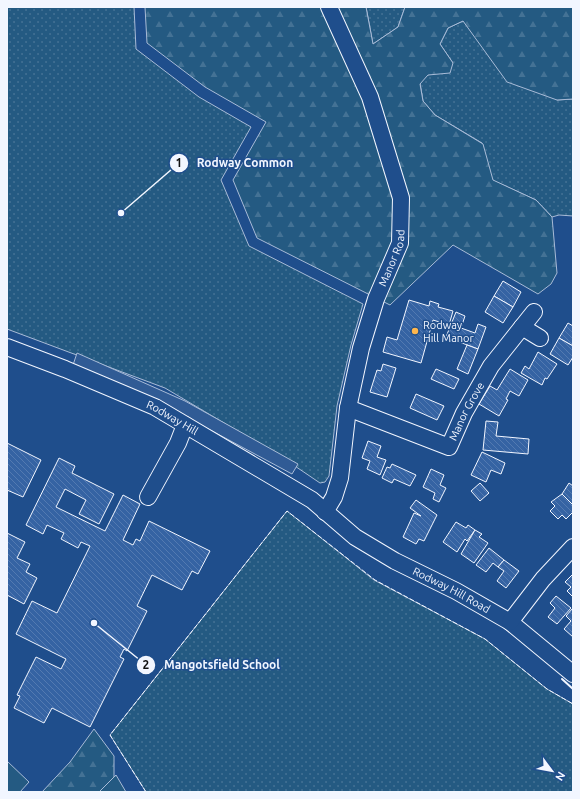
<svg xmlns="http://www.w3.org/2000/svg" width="580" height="799" viewBox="0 0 580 799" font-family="Ubuntu,sans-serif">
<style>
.grass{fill:url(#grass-dots);stroke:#a8bbd7}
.forest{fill:url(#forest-firs);stroke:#a8bbd7}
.park{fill:url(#park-tufts);stroke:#a8bbd7}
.pitch{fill:#245a82;stroke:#a8bbd7}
.parking{fill:#305b95;stroke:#a8bbd7}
.building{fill:url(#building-back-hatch);stroke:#f2f6ff}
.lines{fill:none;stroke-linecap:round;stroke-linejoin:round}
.minor-casing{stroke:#f2f6ff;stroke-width:18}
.minor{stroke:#1f4e8c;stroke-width:16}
.fence{stroke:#f2f6ff;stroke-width:1;stroke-dasharray:5 2;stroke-linecap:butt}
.wall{stroke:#f2f6ff;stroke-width:2}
.poi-dot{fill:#ffb74d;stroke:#1f4e8c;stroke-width:1.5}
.labels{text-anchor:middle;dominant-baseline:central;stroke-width:3;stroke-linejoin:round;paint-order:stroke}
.street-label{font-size:11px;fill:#f2f6ff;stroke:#1f4e8c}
.poi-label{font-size:11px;fill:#f2f6ff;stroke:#1f4e8c;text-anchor:start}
.leader{fill:none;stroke:#f2f6ff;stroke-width:1.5}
.callout-dot{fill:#f2f6ff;stroke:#1f4e8c;stroke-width:1.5}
.mark-label{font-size:12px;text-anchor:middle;font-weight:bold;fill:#111}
.callout-label{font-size:12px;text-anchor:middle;font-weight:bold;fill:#f2f6ff;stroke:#1f4e8c;stroke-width:3;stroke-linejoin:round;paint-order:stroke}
</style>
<defs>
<pattern id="grass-dots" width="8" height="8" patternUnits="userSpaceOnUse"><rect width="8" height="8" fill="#245a82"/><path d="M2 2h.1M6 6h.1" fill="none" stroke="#447295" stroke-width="1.8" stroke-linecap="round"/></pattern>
<pattern id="forest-firs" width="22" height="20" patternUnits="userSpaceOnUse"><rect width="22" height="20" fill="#245a82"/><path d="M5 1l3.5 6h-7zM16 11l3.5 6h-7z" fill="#447295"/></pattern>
<pattern id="park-tufts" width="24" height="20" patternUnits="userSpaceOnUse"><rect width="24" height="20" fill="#245a82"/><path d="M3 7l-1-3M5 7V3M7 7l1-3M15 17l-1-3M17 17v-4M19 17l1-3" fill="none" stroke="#447295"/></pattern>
<pattern id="building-back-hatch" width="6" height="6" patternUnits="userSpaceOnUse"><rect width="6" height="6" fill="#3563a3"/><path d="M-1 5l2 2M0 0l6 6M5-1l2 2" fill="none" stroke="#537ab1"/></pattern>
</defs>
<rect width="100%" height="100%" fill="#1f4e8c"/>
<g class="grass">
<path d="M7 7H134L136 49 199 97 251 127 221 180 249 246 363 304 351 345 337 406 329 476 325 482 320 483 283 458 165 388 7 329Z"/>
<path d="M366 7H405L398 27 373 44Z"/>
<path d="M463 21 557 100 573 99V216L559 215 552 217 536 200 492 180 482 143 435 115 423 101 420 83 428 75 453 63 440 44 448 28Z"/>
<path d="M287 511 374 580 485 639 547 689 573 704V792H146L110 735Z"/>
</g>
<g class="forest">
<path d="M145 7H366L373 44 398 27 405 7H573V99L557 100 507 82 463 21 448 28 440 44 453 63 450 73 428 75 420 84 423 101 435 115 483 144 493 180 536 200 552 217 557 273 551 284 538 294 453 245 390 305 257 238 233 180 266 122 205 87 147 43Z"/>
<path d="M94 729 114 756V792H42L70 762Z"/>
</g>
<path class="park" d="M116 775 126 792H99Z"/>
<path class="pitch" d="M7 761 29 782 20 792H7Z"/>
<path class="parking" d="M77 353 185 401 298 464 292 474 162 404 73 365Z"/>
<g class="building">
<path d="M503 281 521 292 513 307 494 296Z"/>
<path d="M494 296 513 307 503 323 485 312Z"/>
<path d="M409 300 429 306 430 301 439 304 438 307 453 311 449 325 433 320 421 363 383 352 387 337 397 340Z"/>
<path d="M456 312 465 316 461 328 475 333 478 324 486 327 478 349 446 337Z"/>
<path d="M568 323 573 326V346L559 338Z"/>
<path d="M559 338 573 346V357L568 365 550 354Z"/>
<path d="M467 345 478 349 468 374 457 369Z"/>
<path d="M538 352 557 364 547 379 545 378 542 385 521 373 525 366 529 369Z"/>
<path d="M383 364 396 368 387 397 370 392 377 370 381 371Z"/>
<path d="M436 369 459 379 454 389 431 379Z"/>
<path d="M510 369 528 380 519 396 510 391 506 399 508 400 499 416 479 404 490 386 497 390Z"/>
<path d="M416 394 444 406 437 420 410 408Z"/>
<path d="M486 421 498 422 496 436 529 439 528 454 483 450Z"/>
<path d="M368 441 381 446 377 457 386 460 380 475 367 469 370 461 362 458Z"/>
<path d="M7 443 41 460 23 497 7 490Z"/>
<path d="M482 452 505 463 501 474 491 470 486 482 471 475Z"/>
<path d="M59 458 75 466 72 473 114 494 99 524 79 514 86 500 65 489 56 507 105 531 123 495 140 504 123 540 133 545 136 539 140 541 149 521 210 551 198 574 192 571 182 590 152 575 137 606 147 611 127 651 124 649 120 657 124 659 90 727 52 708 44 723 14 708 20 696 17 695 36 657 61 669 66 659 16 634 32 601 57 613 90 546 81 542 78 548 61 539 64 533 47 525 43 534 26 525Z"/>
<path d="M392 464 416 475 410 486 394 479 392 483 382 478 387 467 390 468Z"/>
<path d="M431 469 444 475 440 485 446 488 439 502 433 499 435 493 423 487Z"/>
<path d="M480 483 489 493 480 501 471 491Z"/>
<path d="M569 483 573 486V505L562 494Z"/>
<path d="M562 494 573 505V512L566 519 562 515 558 519 550 511 555 506 551 502Z"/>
<path d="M416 500 437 515 424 541 419 539 416 544 403 537 414 513 421 516 410 508Z"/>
<path d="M456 522 466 528 468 525 475 530 467 541 465 539 457 552 443 542Z"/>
<path d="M475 530 482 534 479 537 488 543 474 563 461 554Z"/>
<path d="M7 533 25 542 17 558 30 564 26 572 37 578 24 604 7 595Z"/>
<path d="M489 548 504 560 498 567 493 563 486 572 476 565Z"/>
<path d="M504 560 519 571 506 588 497 581 504 571 498 567Z"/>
<path d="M573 574V597L567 591 571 587 565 582Z"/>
<path d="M556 596 571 608 557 624 548 617 555 608 550 603Z"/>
<path d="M572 609 573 610V637L564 629 571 621 566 616Z"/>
</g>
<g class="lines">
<g class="minor-casing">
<g id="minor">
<path d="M522 327 540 338"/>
<path id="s1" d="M7 347 65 369 155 407 312 500 355 537 395 561 456 591 510 622 573 674"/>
<path id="s2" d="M348 408 449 447 464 413 491 366 534 312"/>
<path d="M148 497 178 443 185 425"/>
<path id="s3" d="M325 512 334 497 340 478 348 408 361 348 376 299 400 243 401 198 370 97 329 7"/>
<path d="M510 622 543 579 573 547"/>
</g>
</g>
<use href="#minor" class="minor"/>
<path class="fence" d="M146 792 110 735 287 511 375 580 485 639 547 689 573 704"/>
<path class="wall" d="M562 679 573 689"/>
</g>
<circle class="poi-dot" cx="415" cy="331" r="4"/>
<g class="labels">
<g class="street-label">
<text stroke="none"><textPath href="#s3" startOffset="265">Manor Road</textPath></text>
<text stroke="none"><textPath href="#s2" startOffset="148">Manor Grove</textPath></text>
<text stroke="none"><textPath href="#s1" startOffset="180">Rodway Hill</textPath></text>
<text stroke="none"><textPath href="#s1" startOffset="509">Rodway Hill Road</textPath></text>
</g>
<g class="poi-label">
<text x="423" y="325">Rodway<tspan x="423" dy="13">Hill Manor</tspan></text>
</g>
</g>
<path class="leader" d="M121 213L179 163M94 623L146 665"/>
<g class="callout-dot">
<circle cx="121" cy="213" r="4"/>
<circle cx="94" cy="623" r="4"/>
<circle cx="179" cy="163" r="10"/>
<circle cx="146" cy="665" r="10"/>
</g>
<g class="mark-label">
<text x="179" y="167">1</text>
<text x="146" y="669">2</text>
</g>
<g class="callout-label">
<text x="245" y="167">Rodway Common</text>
<text x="222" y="669">Mangotsfield School</text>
</g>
<rect width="580" height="799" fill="none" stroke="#f2f6ff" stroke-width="16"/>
<g transform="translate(552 771) rotate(122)" stroke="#1f4e8c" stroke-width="3" paint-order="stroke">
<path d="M0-3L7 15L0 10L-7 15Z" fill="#f2f6ff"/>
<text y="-6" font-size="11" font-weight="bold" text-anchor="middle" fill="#f2f6ff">N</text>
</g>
</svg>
